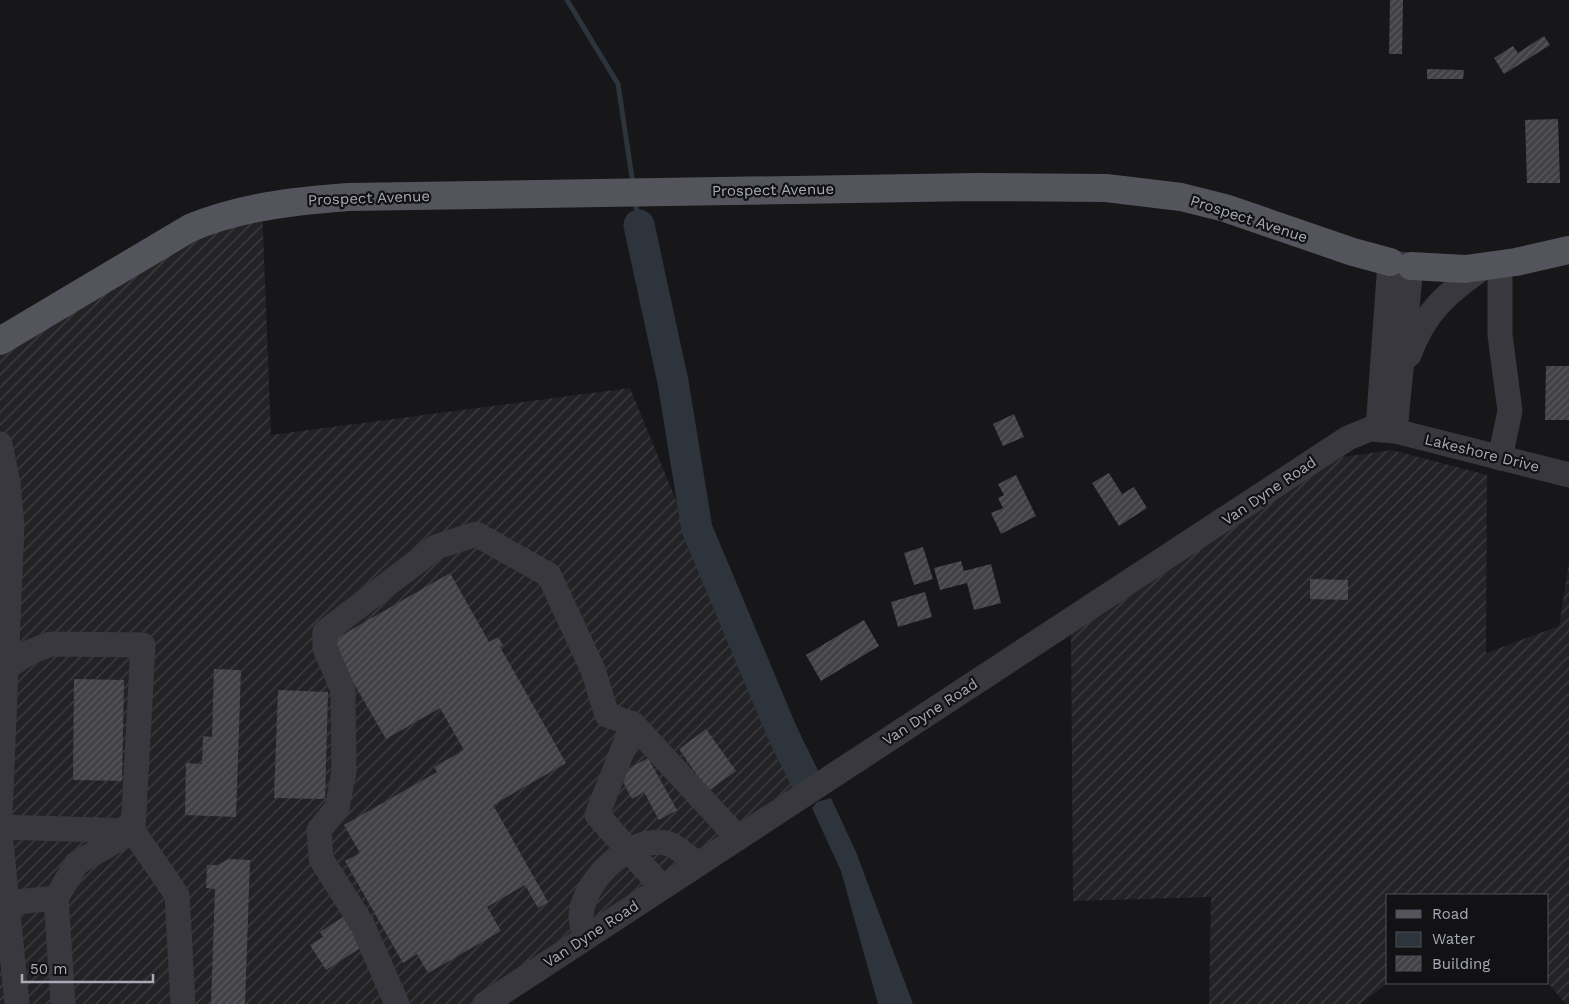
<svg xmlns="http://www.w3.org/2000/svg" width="1569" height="1004" viewBox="0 0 1569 1004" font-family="'Work Sans',sans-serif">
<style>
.industrial{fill:url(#industrial-furrows)}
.water{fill:#2d343c}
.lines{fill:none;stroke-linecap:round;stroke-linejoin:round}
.stream{stroke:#2d343c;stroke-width:5}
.river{stroke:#2d343c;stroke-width:31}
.building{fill:url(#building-hatch)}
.minor{stroke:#38383e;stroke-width:25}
.major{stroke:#54555c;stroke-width:28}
.labels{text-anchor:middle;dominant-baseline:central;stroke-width:4.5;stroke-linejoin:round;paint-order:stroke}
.street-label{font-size:15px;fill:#a9acb8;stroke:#121214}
</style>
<defs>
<pattern id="industrial-furrows" width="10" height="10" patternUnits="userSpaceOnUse" patternTransform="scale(1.25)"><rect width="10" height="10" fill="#232326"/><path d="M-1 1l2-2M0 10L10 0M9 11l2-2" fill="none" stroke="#404043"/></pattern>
<pattern id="building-hatch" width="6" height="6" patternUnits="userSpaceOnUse" patternTransform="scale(1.25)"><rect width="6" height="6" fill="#414146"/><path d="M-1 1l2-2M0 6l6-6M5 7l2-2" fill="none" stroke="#5a5a5f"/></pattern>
</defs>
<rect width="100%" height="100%" fill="#171719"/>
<g class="industrial">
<path d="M262 207 271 435 630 388 798 798 485 1004H0V341L75 297Z"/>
<path d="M1392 450 1487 475 1486 653 1559 626 1569 563V1004H1566L1548 983V895H1388V983L1360 1004H1209L1211 897 1073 901 1071 634 1342 457Z"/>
</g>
<path class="water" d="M831 798 856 852 913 1004H878L841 871 812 808 817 802Z"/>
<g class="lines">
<g class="stream">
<path d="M567 0 618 84 633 184"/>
<path d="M635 200 639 225"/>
</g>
<path class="river" d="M639 225 673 382 697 529 782 732 804 777"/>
</g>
<g class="building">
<path d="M1390 0H1403L1402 54H1389Z"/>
<path d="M1544 36 1550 45 1504 74 1494 58 1513 46 1518 53Z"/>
<path d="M1427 69 1464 70 1463 79H1427Z"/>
<path d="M1558 119 1560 183H1527L1525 120Z"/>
<path d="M1546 366H1569V420H1545Z"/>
<path d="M1014 414 1024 437 1003 446 993 424Z"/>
<path d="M1109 473 1122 494 1134 487 1147 508 1119 526 1092 483Z"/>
<path d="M1016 475 1036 516 1001 534 991 513 1003 508 998 498 1004 495 998 484Z"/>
<path d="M923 547 933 579 914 585 904 553Z"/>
<path d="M961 561 964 571 991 564 1001 603 974 610 967 583 940 590 934 568Z"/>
<path d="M450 573 489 642 498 637 503 645 500 647 566 763 493 805 548 902 538 908 525 885 487 907 501 931 428 973 417 954 403 963 345 861 360 853 344 825 437 772 434 767 464 750 440 708 386 739 330 642Z"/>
<path d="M1310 579 1348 580V600L1310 599Z"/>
<path d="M925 592 932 617 898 627 891 602Z"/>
<path d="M864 620 879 646 821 681 806 655Z"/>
<path d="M214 669 241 670 236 817 185 815 186 763 202 764 203 736 212 737Z"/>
<path d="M74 679 124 680 122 781 73 780Z"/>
<path d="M278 690 328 692 325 799 274 798Z"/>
<path d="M706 729 736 771 708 791 679 749Z"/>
<path d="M648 758 677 810 659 820 644 792 632 799 619 774Z"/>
<path d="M229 859 250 860 245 1004H211L215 889 206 888 207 865H217Z"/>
<path d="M343 917 362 947 326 970 310 945 323 937 320 932Z"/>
</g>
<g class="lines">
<g class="minor">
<path d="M1409 355C1424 312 1448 292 1484 267"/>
<path d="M1378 429 1390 262 1411 266 1395 431"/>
<path d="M0 444 8 483 12 525 0 815"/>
<path d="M1500 458 1510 411 1500 335V265"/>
<path d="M0 827 133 831 143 645 51 644 30 652 7 667"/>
<path d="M0 833 17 1004"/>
<path d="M662 887 597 815 633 724 738 838"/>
<path d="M56 898 77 863 133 831 177 895 183 1004"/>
<path d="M7 903 56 898 63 1004"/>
<path d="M585 938C584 931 581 922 581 915 584 879 632 833 669 844 678 847 689 858 698 864"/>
<path d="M397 1004 362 924 321 859 319 830 337 808 344 771 343 690 325 648V632L436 547 476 534 549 575 593 670 607 715 633 724"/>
<path d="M485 1004 1348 438 1370 429 1395 431 1569 475"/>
</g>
<g class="major">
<path d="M1411 266 1465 269 1516 262 1569 250"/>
<path d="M0 341 190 228C240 207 294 201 348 197L976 187 1106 188 1181 197 1225 208 1353 252 1390 262"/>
</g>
</g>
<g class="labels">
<g class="street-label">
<text transform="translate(773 190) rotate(-1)">Prospect Avenue</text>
<text transform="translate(369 198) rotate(-2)">Prospect Avenue</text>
<text transform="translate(1249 219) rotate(18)">Prospect Avenue</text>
<text transform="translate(1482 453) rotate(14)">Lakeshore Drive</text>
<text transform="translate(1269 491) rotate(-34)">Van Dyne Road</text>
<text transform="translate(930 712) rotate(-33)">Van Dyne Road</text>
<text transform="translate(591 934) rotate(-33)">Van Dyne Road</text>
</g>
</g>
<rect x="1386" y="894" width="162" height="90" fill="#121214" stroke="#4e5056"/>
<rect x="1396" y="910" width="25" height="8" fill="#54555c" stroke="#4e5056"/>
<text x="1432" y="919" font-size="15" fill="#a9acb8">Road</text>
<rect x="1396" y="932" width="25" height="15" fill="#2d343c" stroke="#4e5056"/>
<text x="1432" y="944" font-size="15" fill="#a9acb8">Water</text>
<rect x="1396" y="956" width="25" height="15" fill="url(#building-hatch)" stroke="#4e5056"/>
<text x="1432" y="969" font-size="15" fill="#a9acb8">Building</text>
<path d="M22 974v8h131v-8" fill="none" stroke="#a9acb8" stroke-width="2.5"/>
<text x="30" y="974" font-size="15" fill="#a9acb8" stroke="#121214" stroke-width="4" paint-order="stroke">50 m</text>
</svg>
